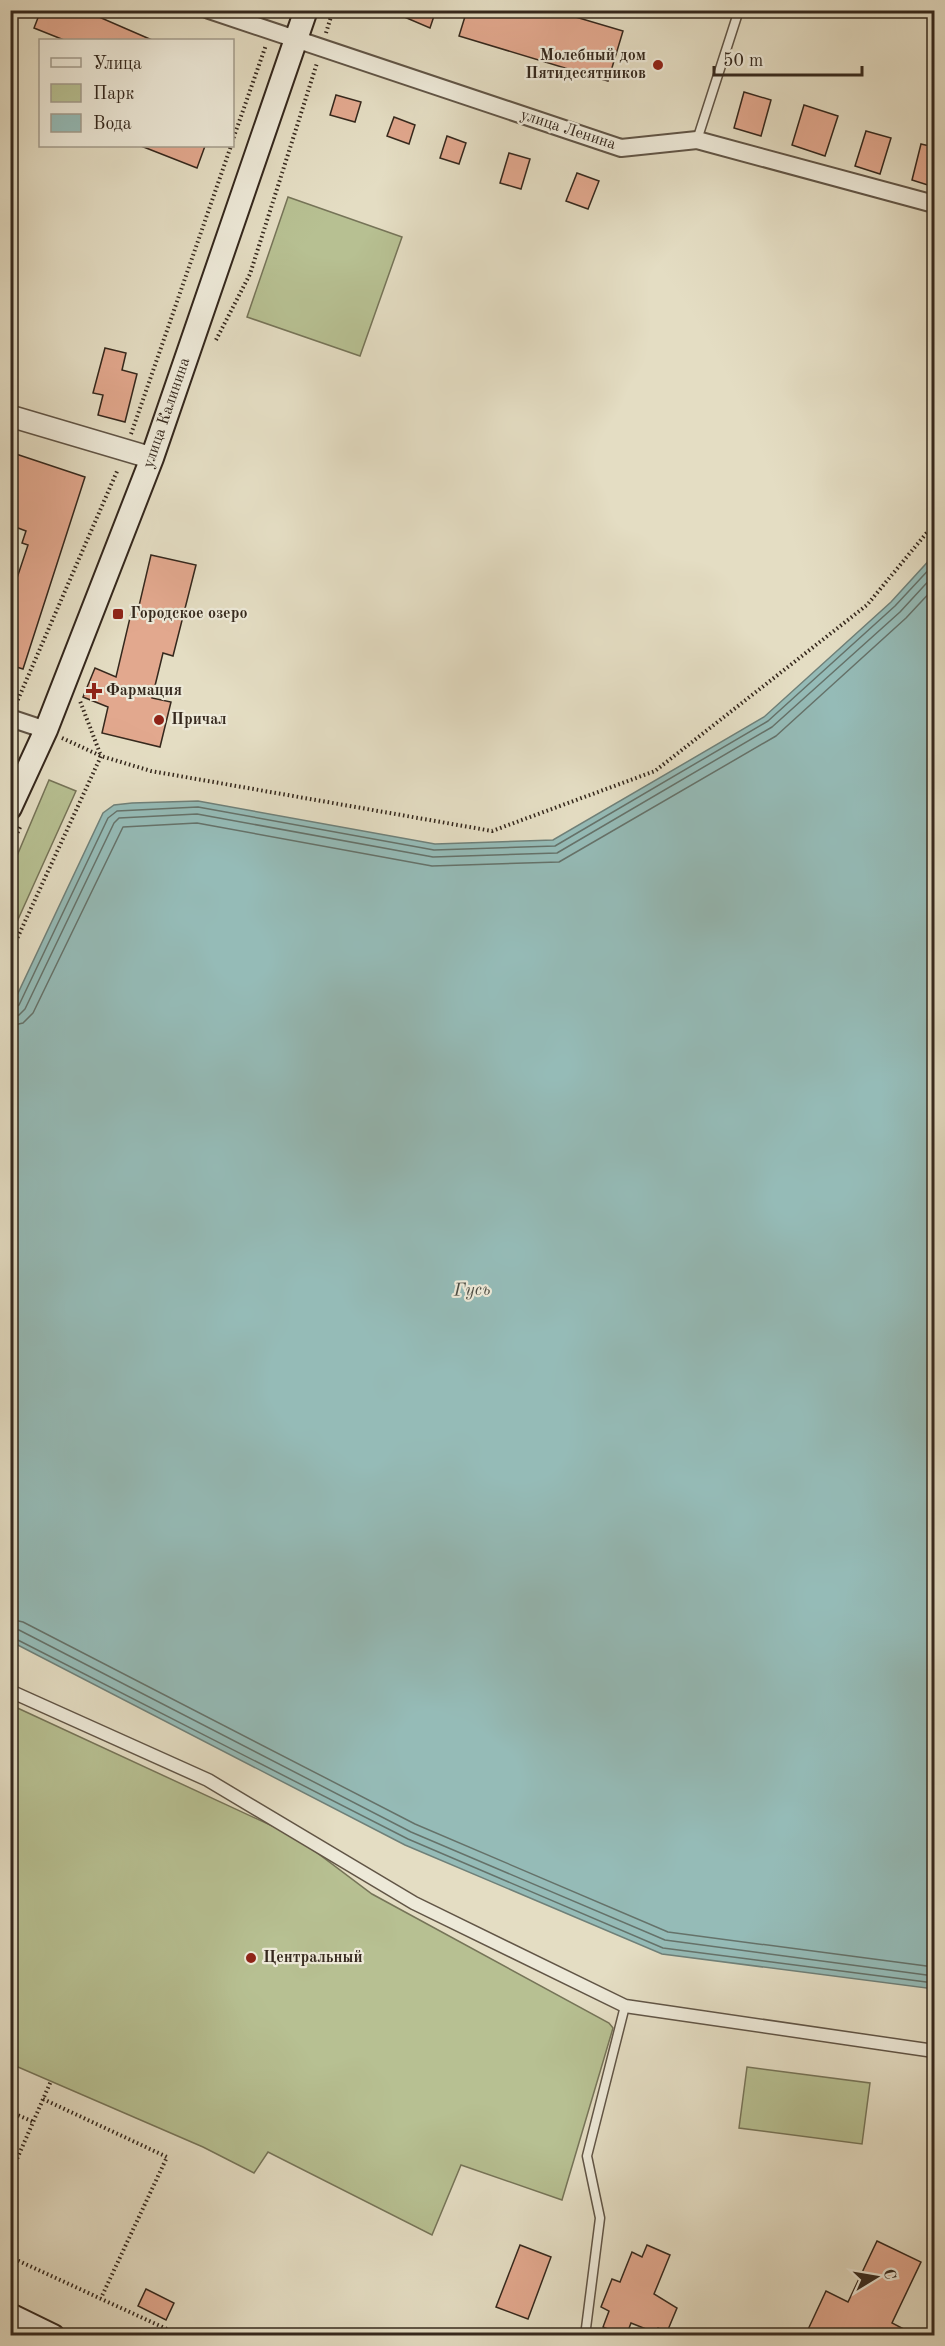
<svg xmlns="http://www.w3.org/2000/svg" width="945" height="2346" viewBox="0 0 945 2346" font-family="'Old Standard TT',serif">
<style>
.green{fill:#b7c092;stroke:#767458;stroke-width:1.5}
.water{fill:#95bbb7;stroke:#6f8079;stroke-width:1.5}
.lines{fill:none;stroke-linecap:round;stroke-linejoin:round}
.shore{stroke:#65726a;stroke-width:1.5}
.building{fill:#e2a88e;stroke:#35281d;stroke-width:1.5}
.service-casing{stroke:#615546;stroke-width:11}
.pedestrian-casing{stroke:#615546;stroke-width:15}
.minor-casing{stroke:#615546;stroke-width:20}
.tertiary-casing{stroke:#615546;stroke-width:24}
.secondary-casing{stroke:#35281d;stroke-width:26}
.path{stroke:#35281d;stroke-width:4;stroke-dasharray:1.5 3;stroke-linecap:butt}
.service{stroke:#ede9d8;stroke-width:8}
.pedestrian{stroke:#ede9d8;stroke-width:12}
.minor{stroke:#ede9d8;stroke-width:16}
.tertiary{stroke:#ede9d8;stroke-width:21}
.secondary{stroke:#ede9d8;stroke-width:22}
.poi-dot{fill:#8f2418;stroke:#ede9d8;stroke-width:2}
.labels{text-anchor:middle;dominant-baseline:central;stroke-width:4.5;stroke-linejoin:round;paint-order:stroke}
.poi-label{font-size:16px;font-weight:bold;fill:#35281d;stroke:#ede9d8;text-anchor:start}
.street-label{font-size:16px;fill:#35281d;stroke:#ede9d8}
.water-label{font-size:18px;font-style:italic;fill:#4d4d44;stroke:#ede9d8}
</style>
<rect width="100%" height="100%" fill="#e4ddc3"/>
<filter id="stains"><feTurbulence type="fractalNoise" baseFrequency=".00333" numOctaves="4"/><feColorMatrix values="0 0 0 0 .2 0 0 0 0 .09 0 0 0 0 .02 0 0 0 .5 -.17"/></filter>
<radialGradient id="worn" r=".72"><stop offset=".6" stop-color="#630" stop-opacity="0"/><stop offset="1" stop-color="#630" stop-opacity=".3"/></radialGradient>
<g class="green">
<path d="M288 197 402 237 360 356 247 317Z"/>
<path d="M49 780 76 791 11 935V870Z"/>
<path d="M11 1705 296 1837 372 1894 609 2023 613 2028 562 2200 461 2165 432 2235 268 2152 254 2173 203 2147 11 2064Z"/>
<path d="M747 2067 870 2083 862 2144 739 2128Z"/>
</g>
<path class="water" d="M934 555V1989L662 1954 405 1845 10 1641 11 1008 103 813 114 805 132 803 198 801 435 844 553 840 764 717 891 602Z"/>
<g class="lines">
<g class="shore">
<path d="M10 1009 19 1005 108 818 117 811 198 807 434 850 555 846 768 721 895 606 934 564"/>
<path d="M10 1017 19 1015 25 1009 114 823 119 818 197 814 433 857 557 853 772 727 900 612 934 575"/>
<path d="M10 1026 23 1023 33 1013 123 827 197 823 432 866 559 862 776 736 906 618 934 588"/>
<path d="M10 1619 23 1622 415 1824 668 1932 934 1967"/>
<path d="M10 1628 19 1630 411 1832 665 1940 934 1976"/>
<path d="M10 1636 408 1839 663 1948 934 1983"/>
</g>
</g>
<g class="building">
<path d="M41 10H83L152 40H64L34 28Z"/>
<path d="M388 10H436L430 28Z"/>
<path d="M467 10H552L623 31 608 81 459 36Z"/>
<path d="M744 92 771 100 761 136 734 128Z"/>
<path d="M336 95 361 102 355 122 330 115Z"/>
<path d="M804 105 838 116 825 156 792 145Z"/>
<path d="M394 117 415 125 409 144 387 136Z"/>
<path d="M866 131 891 138 880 174 855 166Z"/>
<path d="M447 136 466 143 459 164 440 158Z"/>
<path d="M921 144 934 147V187L912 180Z"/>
<path d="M141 146H205L197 168Z"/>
<path d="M509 153 530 159 521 189 500 183Z"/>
<path d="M577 173 599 181 588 209 566 201Z"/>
<path d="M105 348 126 353 122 370 137 374 125 422 98 415 103 395 93 393Z"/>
<path d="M10 452 85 477 23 669 10 665V599L28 545 22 543 26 531 10 525Z"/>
<path d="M151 555 196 565 173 656 163 653 152 698 171 702 160 747 102 733 108 707 83 697 95 668 116 677 133 605 139 606Z"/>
<path d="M877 2241 921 2262 892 2323 917 2336H805L826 2291 848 2302Z"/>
<path d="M520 2245 551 2257 528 2319 496 2307Z"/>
<path d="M647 2245 670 2255 654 2294 677 2308 667 2332 658 2328 656 2333 631 2323 626 2336H623L603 2327 609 2311 601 2307 612 2279 620 2282 632 2252 642 2257Z"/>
<path d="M146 2289 174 2303 166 2320 138 2306Z"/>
</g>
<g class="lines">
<g class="service-casing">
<g id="service">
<path d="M697 140 739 10"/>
<path d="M585 2336 600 2218 587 2156 625 2006"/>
</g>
</g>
<g class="pedestrian-casing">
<path id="pedestrian" d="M10 1691 208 1780 414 1903 625 2006 934 2051"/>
</g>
<g class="minor-casing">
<g id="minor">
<path d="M209 10 621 148 697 140 934 204"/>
<path d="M10 718 46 730"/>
</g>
</g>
<g class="tertiary-casing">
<path id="tertiary" d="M10 416 152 458"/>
</g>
<g class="secondary-casing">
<g id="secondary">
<path d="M10 808 46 730 152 458 306 10"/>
<path d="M10 2315 53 2336"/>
</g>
</g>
<g class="path">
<path d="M326 33 333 10"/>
<path d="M232 142 266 45"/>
<path d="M216 340 250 274 317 63"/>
<path d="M131 434 231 146"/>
<path d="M16 704 118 469"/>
<path d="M62 738 101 756 151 771 492 831 655 771 867 605 934 524"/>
<path d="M10 849 21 825"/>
<path d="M10 954 101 756 80 701"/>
<path d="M43 2099 167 2157 101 2298"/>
<path d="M10 2112 34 2122"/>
<path d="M10 2175 51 2081"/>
<path d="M10 2257 182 2336"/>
</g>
<use href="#service" class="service"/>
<use href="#pedestrian" class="pedestrian"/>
<use href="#minor" class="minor"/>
<use href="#tertiary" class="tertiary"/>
<use href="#secondary" class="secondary"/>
</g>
<g class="poi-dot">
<circle cx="658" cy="65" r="6"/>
<rect x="112" y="608" width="12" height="12" rx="3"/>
<path d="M91 682h6v6h6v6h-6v6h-6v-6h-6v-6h6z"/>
<circle cx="159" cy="720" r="6"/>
<circle cx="251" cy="1958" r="6"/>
</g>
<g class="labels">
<g class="poi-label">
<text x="646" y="56" text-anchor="end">Молебный дом<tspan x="646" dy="18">Пятидесятников</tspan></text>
<text x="130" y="614">Городское озеро</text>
<text x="106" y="691">Фармация</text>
<text x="171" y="720">Причал</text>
<text x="263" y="1958">Центральный</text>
</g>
<g class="street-label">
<text transform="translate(568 130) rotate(18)">улица Ленина</text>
<text transform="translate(167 413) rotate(-71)">улица Калинина</text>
</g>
<g class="water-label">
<text transform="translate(472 1290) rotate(-2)">Гусь</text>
</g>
</g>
<rect width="945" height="2346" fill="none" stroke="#e4ddc3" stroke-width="36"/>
<rect x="12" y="12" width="921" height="2322" fill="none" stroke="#35281d" stroke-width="3"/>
<rect x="18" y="18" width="909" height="2310" fill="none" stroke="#35281d" stroke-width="1.5"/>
<rect x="39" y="39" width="195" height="108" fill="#ede9d8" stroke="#a39c8d" stroke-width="1.5"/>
<rect x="51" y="58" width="30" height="9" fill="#ede9d8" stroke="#a39c8d" stroke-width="1.5"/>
<text x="93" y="69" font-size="18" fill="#35281d">Улица</text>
<rect x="51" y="84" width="30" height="18" fill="#b7c092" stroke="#a39c8d" stroke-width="1.5"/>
<text x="93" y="99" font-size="18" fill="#35281d">Парк</text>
<rect x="51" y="114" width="30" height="18" fill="#95bbb7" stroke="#a39c8d" stroke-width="1.5"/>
<text x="93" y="129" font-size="18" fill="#35281d">Вода</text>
<g transform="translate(876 2277) rotate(79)" stroke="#ede9d8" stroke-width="4.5" paint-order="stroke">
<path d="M0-4.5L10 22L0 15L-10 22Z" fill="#35281d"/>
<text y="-9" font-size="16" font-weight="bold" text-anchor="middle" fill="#35281d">С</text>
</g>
<path d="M714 66v9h148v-9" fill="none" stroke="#35281d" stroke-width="3"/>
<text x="723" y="66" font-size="18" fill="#35281d" stroke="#ede9d8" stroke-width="4.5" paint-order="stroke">50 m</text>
<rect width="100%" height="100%" filter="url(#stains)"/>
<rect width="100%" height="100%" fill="url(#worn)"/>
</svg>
